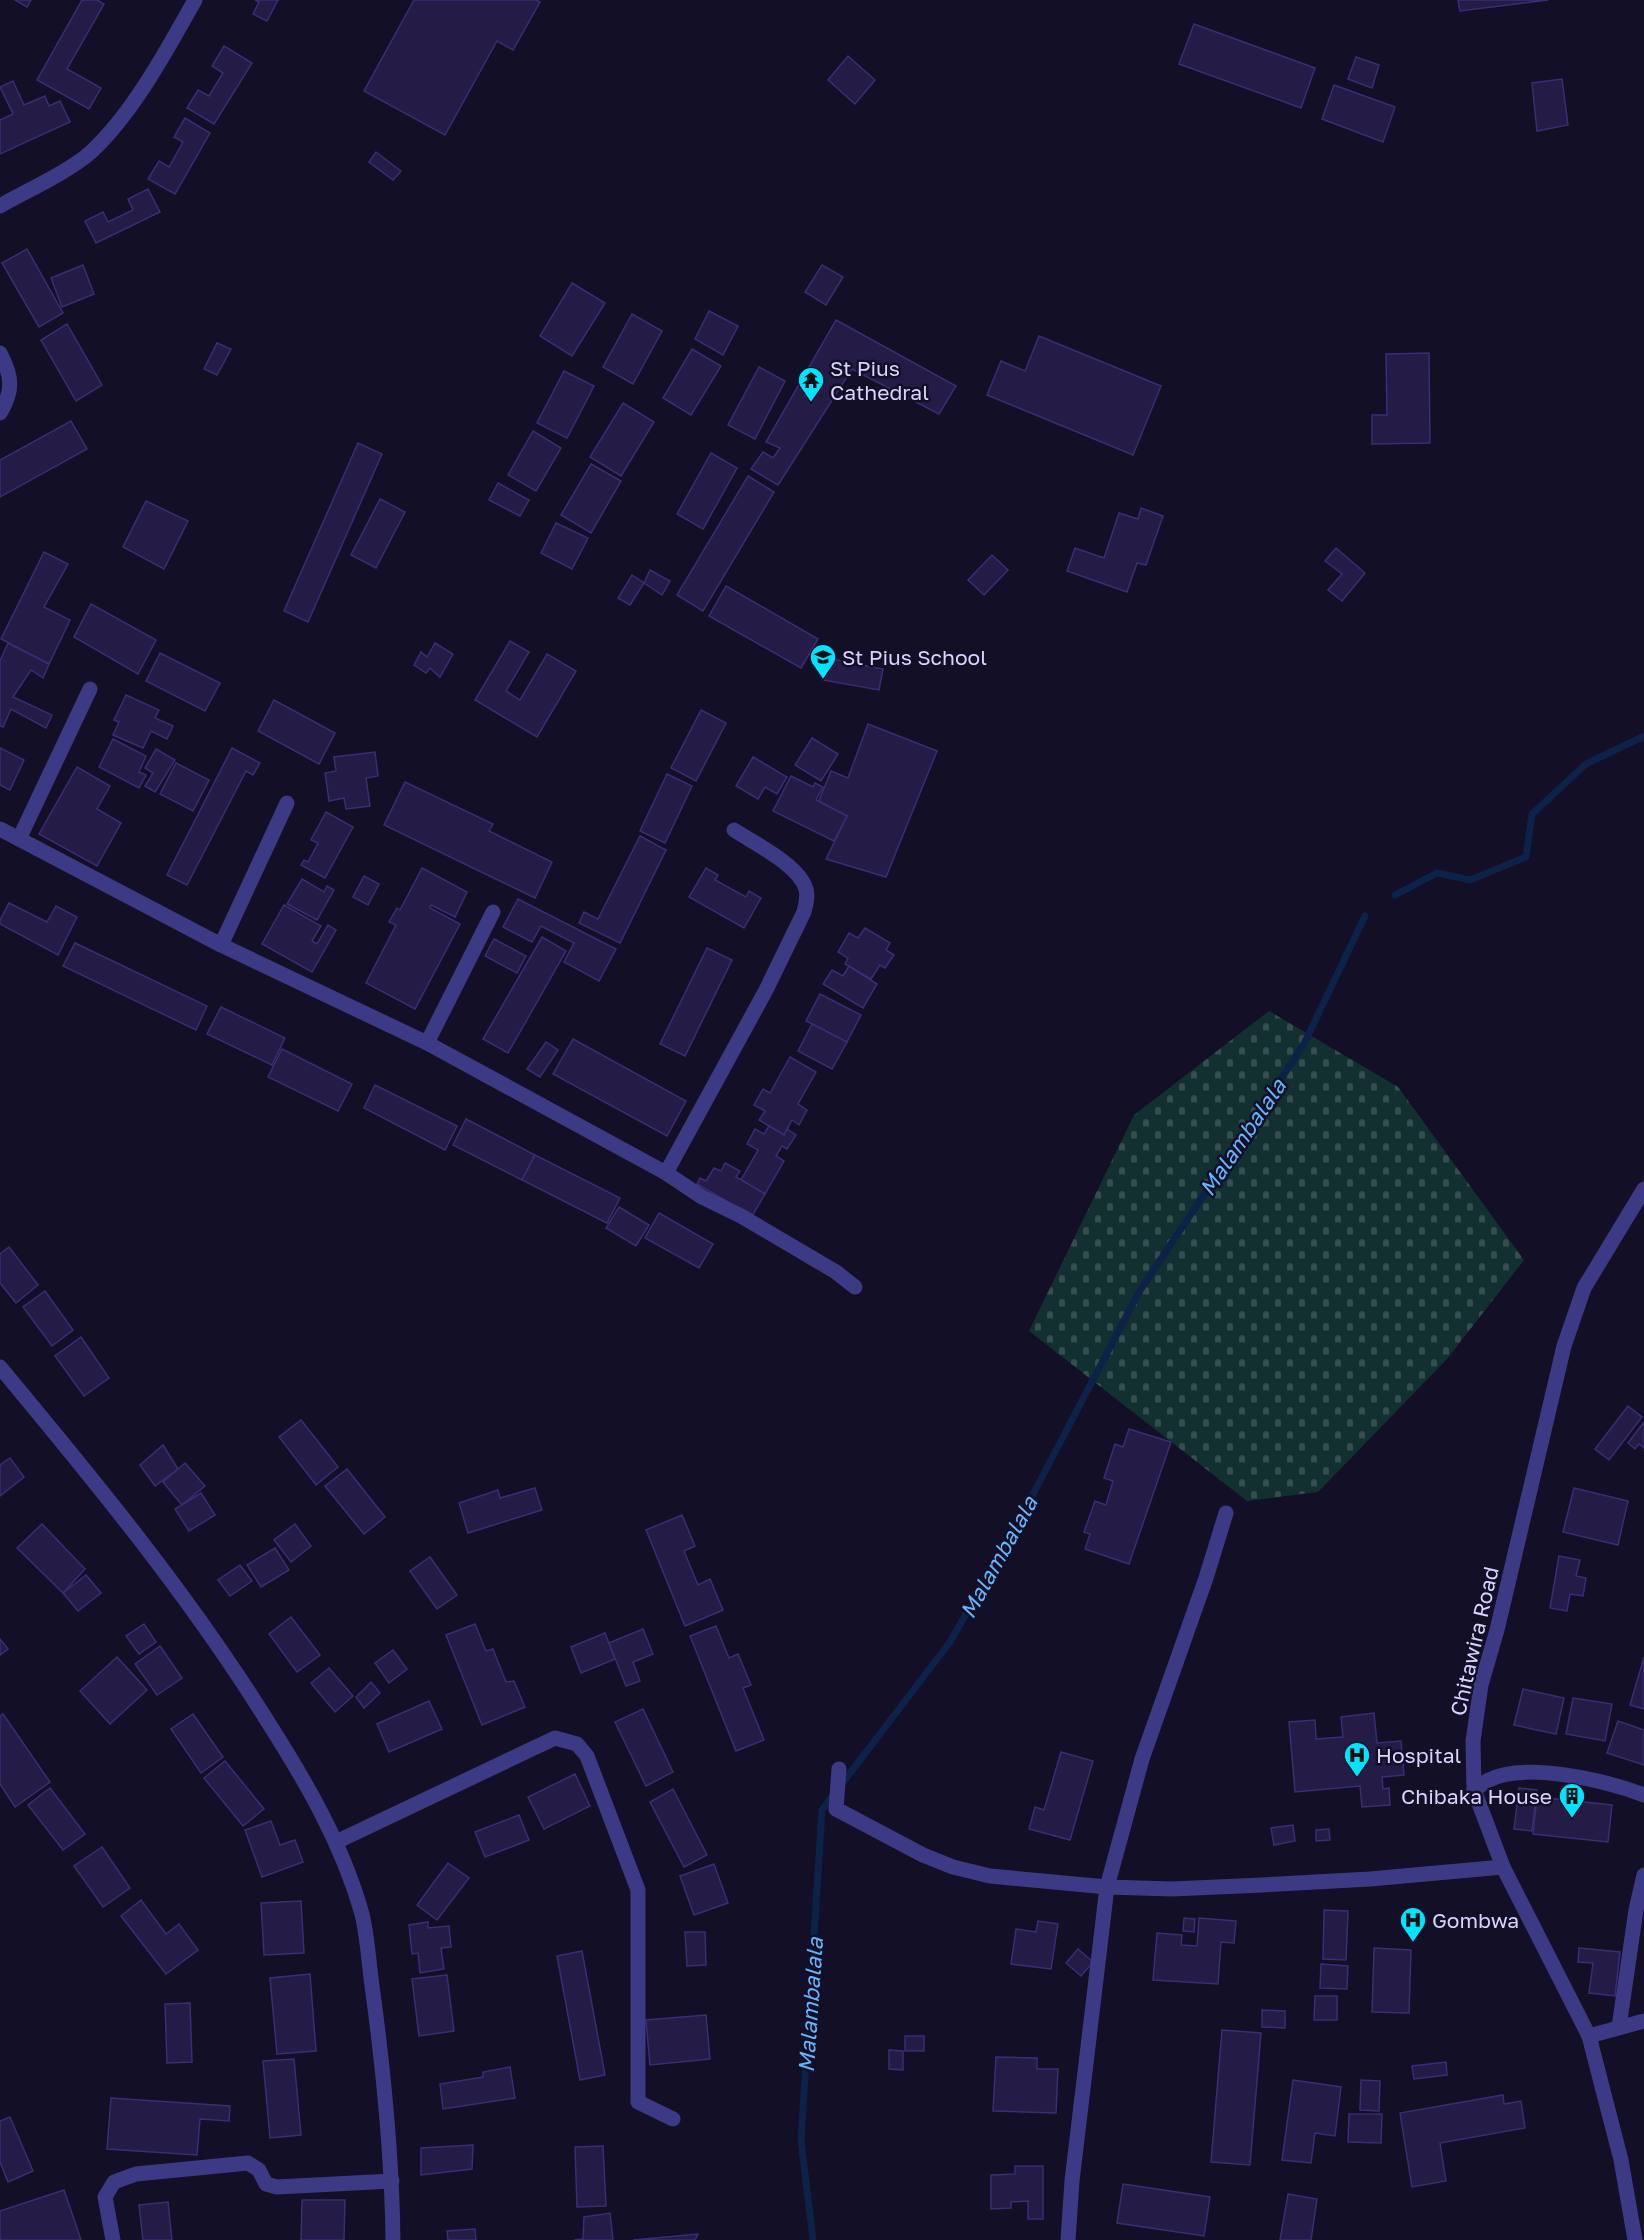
<svg xmlns="http://www.w3.org/2000/svg" width="1644" height="2240" viewBox="0 0 1644 2240" font-family="'Golos Text',sans-serif">
<style>
.cemetery{fill:url(#cemetery-stones)}
.lines{fill:none;stroke-linecap:round;stroke-linejoin:round}
.stream{stroke:#0c2248;stroke-width:7}
.building{fill:#241b47;stroke:#3b2d73;stroke-width:1.5}
.minor{stroke:#3d3a85;stroke-width:15}
.labels{text-anchor:middle;dominant-baseline:central;stroke-width:5;stroke-linejoin:round;paint-order:stroke}
.poi-label{font-size:21px;fill:#d9d4ff;stroke:#130f26;text-anchor:start}
.street-label{font-size:21px;fill:#d9d4ff;stroke:#130f26}
.water-label{font-size:22px;font-style:italic;fill:#62b6ff;stroke:#130f26}
</style>
<defs>
<pattern id="cemetery-stones" width="16" height="16" patternUnits="userSpaceOnUse" patternTransform="scale(1.5)"><rect width="16" height="16" fill="#12302f"/><path d="M2 7V4a2 2 0 0 1 4 0v3zM10 15v-3a2 2 0 0 1 4 0v3z" fill="#344d4e"/></pattern>
</defs>
<rect width="100%" height="100%" fill="#130f26"/>
<path class="cemetery" d="M1269 1011 1398 1087 1524 1260 1447 1359 1318 1492 1247 1501 1029 1331 1134 1115Z"/>
<g class="lines">
<g class="stream">
<path d="M1395 895 1437 873 1470 880 1526 857 1532 814 1586 764 1644 736"/>
<path d="M841 1785 950 1642 1019 1521 1139 1292 1304 1044 1365 916"/>
<path d="M813 2240 801 2140 822 1810 834 1794"/>
</g>
</g>
<g class="building">
<path d="M15 0H31L27 7Z"/>
<path d="M82 0H97L104 4 67 69 101 88 89 109 37 80Z"/>
<path d="M255 0H278L267 21 253 14 259 2Z"/>
<path d="M414 0H536L540 2 513 50 497 41 445 135 364 91Z"/>
<path d="M1458 0H1548L1460 11Z"/>
<path d="M1194 24 1315 68 1301 108 1179 64Z"/>
<path d="M224 46 252 63 214 124 187 108 198 90 209 96 223 73 212 66Z"/>
<path d="M848 56 875 80 855 104 828 80Z"/>
<path d="M1356 57 1379 65 1372 88 1348 79Z"/>
<path d="M1562 79 1568 125 1537 131 1532 83Z"/>
<path d="M13 81 24 105 45 96 49 106 60 101 70 122 0 154V120L13 114 0 87Z"/>
<path d="M1334 85 1395 107 1383 142 1322 119Z"/>
<path d="M185 118 210 133 175 194 148 179 159 161 169 167 183 142 174 137Z"/>
<path d="M376 152 401 171 393 180 369 162Z"/>
<path d="M148 189 160 212 96 243 85 221 103 212 108 222 133 210 128 199Z"/>
<path d="M27 249 63 313 39 327 2 263Z"/>
<path d="M83 265 94 294 62 307 51 278Z"/>
<path d="M822 265 843 277 826 305 805 292Z"/>
<path d="M572 283 605 303 572 356 540 336Z"/>
<path d="M709 311 738 326 723 355 695 339Z"/>
<path d="M632 314 662 331 633 384 603 367Z"/>
<path d="M836 320 956 386 939 414 852 369 778 485 751 469 763 452 773 458 780 448 766 442Z"/>
<path d="M67 324 102 385 76 401 41 340Z"/>
<path d="M1039 336 1161 386 1133 455 987 395 1001 361 1025 371Z"/>
<path d="M217 343 231 349 217 375 204 369Z"/>
<path d="M692 349 721 366 691 415 663 398Z"/>
<path d="M1429 353 1430 443 1372 444V415H1387L1386 354Z"/>
<path d="M759 367 785 381 755 439 728 425Z"/>
<path d="M564 371 594 386 567 438 537 423Z"/>
<path d="M623 403 654 422 621 476 590 457Z"/>
<path d="M71 421 87 449 0 497V460Z"/>
<path d="M533 431 561 448 536 491 508 475Z"/>
<path d="M358 443 382 454 308 622 284 611Z"/>
<path d="M711 453 737 468 703 529 677 514Z"/>
<path d="M591 464 621 481 591 533 561 515Z"/>
<path d="M748 476 774 492 703 611 677 595Z"/>
<path d="M498 483 529 500 520 516 489 500Z"/>
<path d="M380 499 405 512 376 568 351 555Z"/>
<path d="M146 501 188 521 164 569 123 547Z"/>
<path d="M1141 508 1163 516 1146 565 1137 563 1127 592 1067 571 1075 548 1104 558 1119 513 1138 519Z"/>
<path d="M556 523 588 538 572 569 541 553Z"/>
<path d="M1336 548 1365 573 1342 601 1328 590 1342 574 1325 561Z"/>
<path d="M44 552 68 564 44 607 70 620 49 664 1 639Z"/>
<path d="M992 555 1008 570 984 595 968 580Z"/>
<path d="M650 570 670 581 662 595 644 583Z"/>
<path d="M632 575 644 583 630 605 618 598Z"/>
<path d="M726 586 818 639 801 668 709 616Z"/>
<path d="M91 604 156 640 138 674 74 637Z"/>
<path d="M510 641 529 652 506 691 520 700 547 654 576 671 537 737 475 700Z"/>
<path d="M8 643 49 664 43 678 31 670 13 697 52 715 46 728 11 709 3 727 0 726V661Z"/>
<path d="M435 643 453 654 440 677 430 668 426 673 414 665 421 652 427 657Z"/>
<path d="M160 653 220 683 205 711 146 681Z"/>
<path d="M827 658 883 669 879 690 823 680Z"/>
<path d="M126 695 159 710 155 718 173 726 167 739 151 731 143 748 113 735 119 722 114 720Z"/>
<path d="M274 700 335 733 319 764 258 731Z"/>
<path d="M701 710 726 723 696 781 671 768Z"/>
<path d="M868 724 937 751 886 877 826 859 847 816 819 801 831 771 848 778Z"/>
<path d="M812 738 838 754 821 781 795 765Z"/>
<path d="M113 739 146 756 139 772 146 775 139 788 99 767Z"/>
<path d="M0 748 24 760 10 790 0 785Z"/>
<path d="M232 748 260 763 253 775 246 771 187 885 167 875Z"/>
<path d="M156 749 175 760 155 792 145 786 153 773 145 768Z"/>
<path d="M375 752 378 776 366 778 370 806 346 809 344 798 329 801 325 773 336 771 334 757Z"/>
<path d="M753 757 787 777 777 794 765 787 758 799 736 786Z"/>
<path d="M176 763 209 780 193 811 160 794Z"/>
<path d="M77 767 110 786 97 809 121 823 97 866 39 834Z"/>
<path d="M667 774 692 786 665 843 640 831Z"/>
<path d="M791 776 813 787 815 783 823 787 816 800 847 816 834 841 773 811Z"/>
<path d="M405 782 493 824 489 831 552 862 535 898 384 825Z"/>
<path d="M326 812 353 827 325 878 301 865 304 860 308 862 318 843 311 840Z"/>
<path d="M640 836 666 850 620 943 579 923 584 912 598 919Z"/>
<path d="M422 868 467 892 455 917 431 905 430 908 460 924 415 1009 366 983 396 925 389 922 397 908 400 910Z"/>
<path d="M706 868 718 875 715 880 746 897 749 891 761 898 744 928 689 897Z"/>
<path d="M364 876 379 884 368 905 353 897Z"/>
<path d="M302 879 324 892 327 886 334 890 317 920 287 904Z"/>
<path d="M518 899 616 949 599 981 564 962 574 943 541 926 532 942 503 927Z"/>
<path d="M9 903 47 922 56 906 77 917 58 955 0 924V920Z"/>
<path d="M284 905 321 926 312 941 317 944 328 925 336 930 312 972 262 944Z"/>
<path d="M865 928 890 943 886 950 894 955 885 968 880 965 871 979 845 964 848 958 838 952 849 933 858 938Z"/>
<path d="M542 937 566 951 508 1053 483 1039Z"/>
<path d="M494 939 526 956 517 973 485 956Z"/>
<path d="M75 943 207 1006 196 1030 63 966Z"/>
<path d="M707 948 732 960 685 1056 660 1044Z"/>
<path d="M849 966 877 984 863 1008 823 984 832 970 843 976Z"/>
<path d="M820 994 861 1015 847 1042 806 1021Z"/>
<path d="M221 1007 285 1038 272 1065 207 1034Z"/>
<path d="M812 1024 847 1042 832 1069 798 1051Z"/>
<path d="M573 1039 686 1101 667 1136 553 1074Z"/>
<path d="M546 1042 558 1050 540 1077 527 1069Z"/>
<path d="M282 1049 352 1084 338 1111 268 1077Z"/>
<path d="M790 1057 816 1072 798 1104 807 1110 799 1125 792 1120 784 1135 759 1120 765 1111 754 1105 763 1089 770 1093Z"/>
<path d="M375 1085 457 1126 445 1150 364 1108Z"/>
<path d="M466 1119 535 1155 522 1180 453 1145Z"/>
<path d="M769 1126 784 1135 787 1129 796 1135 787 1149 782 1146 776 1156 784 1161 765 1194 741 1180 758 1150 747 1144 755 1129 764 1134Z"/>
<path d="M535 1155 620 1198 607 1223 522 1180Z"/>
<path d="M725 1163 740 1171 736 1177 765 1194 752 1216 697 1184 700 1178 706 1181 714 1168 721 1171Z"/>
<path d="M619 1207 649 1225 636 1246 606 1228Z"/>
<path d="M659 1213 713 1244 699 1268 645 1238Z"/>
<path d="M9 1247 38 1285 16 1303 0 1283V1254Z"/>
<path d="M45 1291 73 1330 52 1346 23 1307Z"/>
<path d="M81 1337 109 1378 84 1396 55 1356Z"/>
<path d="M1628 1406 1642 1417 1609 1460 1595 1449Z"/>
<path d="M301 1420 338 1467 316 1485 279 1437Z"/>
<path d="M1644 1422V1448L1639 1444 1635 1449 1628 1443Z"/>
<path d="M1129 1429 1171 1442 1129 1564 1085 1549 1090 1534 1084 1532 1095 1501 1106 1505 1113 1481 1104 1478 1115 1444 1123 1447Z"/>
<path d="M163 1445 178 1469 155 1486 140 1465Z"/>
<path d="M10 1458 24 1477 0 1496V1465Z"/>
<path d="M185 1463 205 1486 182 1505 163 1482Z"/>
<path d="M347 1469 385 1517 364 1534 325 1486Z"/>
<path d="M535 1488 542 1510 468 1533 459 1503 498 1490 500 1498Z"/>
<path d="M1574 1488 1628 1501 1618 1545 1563 1532Z"/>
<path d="M201 1493 215 1515 189 1531 175 1509Z"/>
<path d="M682 1515 695 1546 684 1551 698 1585 710 1579 723 1610 685 1626 646 1530Z"/>
<path d="M42 1524 85 1569 63 1593 17 1548Z"/>
<path d="M295 1524 311 1546 291 1562 274 1540Z"/>
<path d="M275 1548 289 1570 261 1587 247 1565Z"/>
<path d="M1559 1556 1580 1560 1576 1576 1586 1578 1583 1596 1570 1594 1567 1611 1550 1608Z"/>
<path d="M430 1557 457 1595 437 1609 410 1571Z"/>
<path d="M240 1565 252 1581 230 1596 218 1580Z"/>
<path d="M86 1575 101 1593 78 1611 63 1593Z"/>
<path d="M291 1617 320 1655 297 1672 269 1634Z"/>
<path d="M144 1624 156 1642 139 1654 126 1636Z"/>
<path d="M475 1624 486 1651 493 1649 506 1682 514 1681 525 1707 482 1725 446 1635Z"/>
<path d="M716 1626 729 1658 738 1654 751 1685 743 1688 764 1740 736 1751 690 1636Z"/>
<path d="M643 1629 653 1654 633 1662 640 1681 626 1686 609 1643Z"/>
<path d="M605 1633 615 1659 581 1673 571 1647Z"/>
<path d="M0 1639 8 1649 0 1655Z"/>
<path d="M160 1646 182 1678 157 1695 135 1664Z"/>
<path d="M393 1650 407 1669 389 1683 375 1663Z"/>
<path d="M117 1657 147 1690 110 1724 80 1691Z"/>
<path d="M1644 1657V1709L1630 1705Z"/>
<path d="M329 1668 353 1696 335 1712 311 1683Z"/>
<path d="M371 1682 380 1693 364 1708 356 1697Z"/>
<path d="M1523 1689 1564 1698 1556 1734 1514 1725Z"/>
<path d="M1573 1698 1612 1704 1605 1741 1566 1734Z"/>
<path d="M429 1701 442 1729 389 1752 377 1724Z"/>
<path d="M643 1709 673 1772 646 1786 615 1722Z"/>
<path d="M1374 1713 1377 1743 1401 1741 1404 1775 1382 1777 1383 1789 1389 1788 1390 1805 1362 1807 1360 1786 1295 1792 1289 1722 1315 1720 1316 1739 1343 1737 1341 1717Z"/>
<path d="M3 1714 50 1782 15 1807 0 1784V1716Z"/>
<path d="M193 1714 223 1757 201 1773 171 1729Z"/>
<path d="M1618 1721 1644 1730V1765L1607 1753Z"/>
<path d="M1061 1752 1093 1761 1070 1840 1029 1829 1035 1807 1044 1810Z"/>
<path d="M225 1761 264 1809 243 1826 204 1778Z"/>
<path d="M575 1774 590 1806 544 1829 528 1797Z"/>
<path d="M50 1788 85 1834 63 1850 28 1805Z"/>
<path d="M1519 1788 1537 1790 1532 1831 1514 1829Z"/>
<path d="M673 1789 707 1855 684 1867 650 1802Z"/>
<path d="M1537 1797 1612 1805 1608 1842 1533 1834Z"/>
<path d="M519 1815 529 1840 485 1857 475 1832Z"/>
<path d="M271 1821 280 1845 295 1840 303 1862 262 1877 245 1830Z"/>
<path d="M1293 1825 1295 1841 1274 1845 1271 1828Z"/>
<path d="M1329 1829 1330 1840 1316 1841V1830Z"/>
<path d="M102 1847 130 1888 103 1907 74 1866Z"/>
<path d="M448 1863 469 1878 437 1920 417 1905Z"/>
<path d="M714 1864 728 1903 694 1915 680 1876Z"/>
<path d="M141 1900 166 1934 179 1924 198 1950 166 1974 121 1916Z"/>
<path d="M301 1901 304 1953 264 1955 261 1903Z"/>
<path d="M1324 1910 1348 1911 1346 1960 1323 1959Z"/>
<path d="M1184 1918 1195 1919 1194 1932 1183 1931Z"/>
<path d="M1199 1918 1236 1921 1234 1943 1221 1942 1218 1984 1153 1980 1157 1933 1182 1935 1181 1945 1197 1946Z"/>
<path d="M1038 1921 1058 1924 1051 1969 1011 1964 1016 1929 1036 1932Z"/>
<path d="M428 1922V1928L449 1926 451 1947 441 1948 444 1969 420 1973 418 1953 412 1954 409 1925Z"/>
<path d="M685 1932H705L706 1965 687 1966Z"/>
<path d="M1374 1948 1411 1950 1409 2013 1372 2012Z"/>
<path d="M1579 1948 1620 1952 1615 1996 1589 1993 1593 1963 1578 1962Z"/>
<path d="M1078 1949 1093 1962 1081 1976 1066 1963Z"/>
<path d="M582 1951 605 2075 580 2080 557 1956Z"/>
<path d="M1321 1964 1348 1966 1347 1989 1320 1988Z"/>
<path d="M310 1974 316 2051 277 2054 270 1978Z"/>
<path d="M447 1975 454 2031 419 2036 412 1979Z"/>
<path d="M1315 1996H1337V2020H1314Z"/>
<path d="M190 2003 192 2062 167 2063 165 2004Z"/>
<path d="M1262 2010 1285 2011V2028L1262 2027Z"/>
<path d="M706 2015 710 2059 650 2065 646 2020Z"/>
<path d="M1222 2030 1261 2033 1250 2165 1211 2162Z"/>
<rect x="905" y="2036" width="19" height="15"/>
<path d="M889 2050 903 2051V2070L889 2069Z"/>
<path d="M996 2057 1037 2058V2069H1058L1056 2113 993 2111Z"/>
<path d="M294 2059 301 2135 270 2138 263 2061Z"/>
<path d="M1446 2062 1447 2075 1414 2079 1412 2066Z"/>
<path d="M510 2067 515 2098 443 2109 440 2084 483 2077V2072Z"/>
<path d="M1293 2080 1341 2087 1335 2136 1315 2133 1311 2163 1282 2160Z"/>
<path d="M1361 2080 1380 2081 1379 2111 1360 2110Z"/>
<path d="M1503 2095 1504 2104 1521 2101 1525 2128 1440 2143 1446 2181 1412 2187 1400 2113Z"/>
<path d="M111 2098 230 2106 229 2121 200 2119 197 2155 107 2149Z"/>
<path d="M1349 2114H1382L1381 2143 1348 2142Z"/>
<path d="M10 2117 33 2171 8 2182 0 2162V2121Z"/>
<path d="M473 2145 472 2169 421 2175V2148Z"/>
<path d="M603 2146 606 2206 577 2207 575 2147Z"/>
<path d="M1015 2166H1043V2219H1028V2201L1011 2202V2208L991 2209V2175L1015 2174Z"/>
<path d="M1123 2184 1210 2197 1204 2236 1117 2223Z"/>
<path d="M64 2190 81 2240H0V2211Z"/>
<path d="M1288 2194 1317 2199 1311 2240H1280Z"/>
<path d="M302 2200H345L344 2240H301Z"/>
<path d="M168 2202 172 2240H143L139 2205Z"/>
<path d="M610 2213 613 2240H574L583 2239 584 2217Z"/>
<path d="M475 2229 476 2240H448L447 2231Z"/>
<path d="M698 2234 695 2240H633Z"/>
</g>
<g class="lines">
<g class="minor">
<path d="M0 206C26 191 70 171 91 152 133 113 167 50 195 0"/>
<path d="M0 353C12 376 14 390 0 413"/>
<path d="M0 829 221 945 427 1043 666 1173 702 1197 741 1216 836 1272 855 1287"/>
<path d="M19 839 90 689"/>
<path d="M221 945 287 803"/>
<path d="M427 1043 493 912"/>
<path d="M666 1173 766 990 804 912C806 904 808 897 806 889 799 865 754 843 734 830"/>
<path d="M0 1367C94 1480 188 1594 266 1719 305 1780 342 1843 362 1914 368 1939 369 1967 373 1993 384 2075 392 2157 393 2240"/>
<path d="M839 1769 836 1809 923 1855 953 1867 990 1876 1107 1887 1172 1889 1262 1885 1370 1879 1503 1867"/>
<path d="M1474 1790C1479 1787 1484 1782 1489 1780 1526 1761 1607 1781 1644 1795"/>
<path d="M336 1842 555 1738 577 1744 587 1756 638 1890V2102L673 2119"/>
<path d="M1619 2027 1636 1910 1644 1875"/>
<path d="M1589 2036 1644 2021"/>
<path d="M113 2240 105 2197 114 2182 136 2174 248 2163 259 2170 266 2184 277 2187 392 2181"/>
<path d="M1068 2240 1072 2181 1107 1887 1142 1759 1206 1578 1226 1513"/>
<path d="M1635 2240 1621 2160 1589 2036 1503 1867 1474 1790 1473 1741 1481 1685 1497 1630 1564 1346 1584 1288 1644 1189"/>
</g>
</g>
<defs>
<g id="temple-pin" transform="scale(1.35)"><path d="M0 17L-7.5 6A9.5 9.5 0 1 1 7.5 6Z" fill="#00e5ff" stroke="#130f26"/><path d="M0-6L5-2H3V0L6.5 2.5H4V6H1.5V3h-3V6H-4V2.5H-6.5L-3 0V-2H-5Z" fill="#111"/></g>
<g id="school-pin" transform="scale(1.35)"><path d="M0 17L-7.5 6A9.5 9.5 0 1 1 7.5 6Z" fill="#00e5ff" stroke="#130f26"/><path d="M0-5L7-2L0 1L-7-2ZM-4 1L0 2.5L4 1V4Q0 6-4 4Z" fill="#111"/></g>
<g id="hospital-pin" transform="scale(1.35)"><path d="M0 17L-7.5 6A9.5 9.5 0 1 1 7.5 6Z" fill="#00e5ff" stroke="#130f26"/><path d="M-5-5h3v3.5h4V-5h3V5h-3V1.5h-4V5h-3Z" fill="#111"/></g>
<g id="building-pin" transform="scale(1.35)"><path d="M0 17L-7.5 6A9.5 9.5 0 1 1 7.5 6Z" fill="#00e5ff" stroke="#130f26"/><path d="M-4-6H4V6H1V3H-1V6H-4ZM-2.5-4.3h1.7v1.8h-1.7ZM.8-4.3h1.7v1.8H.8ZM-2.5-1h1.7V.8h-1.7ZM.8-1h1.7V.8H.8Z" fill="#111"/></g>
</defs>
<g fill-rule="evenodd">
<use href="#temple-pin" x="811" y="380"/>
<use href="#school-pin" x="823" y="657"/>
<use href="#hospital-pin" x="1357" y="1755"/>
<use href="#building-pin" x="1572" y="1796"/>
<use href="#hospital-pin" x="1413" y="1920"/>
</g>
<g class="labels">
<g class="poi-label">
<text x="830" y="368">St Pius<tspan x="830" dy="24">Cathedral</tspan></text>
<text x="842" y="657">St Pius School</text>
<text x="1376" y="1755">Hospital</text>
<text x="1552" y="1796" text-anchor="end">Chibaka House</text>
<text x="1432" y="1920">Gombwa</text>
</g>
<g class="street-label">
<text transform="translate(1474 1641) rotate(-77)">Chitawira Road</text>
</g>
<g class="water-label">
<text transform="translate(1242 1137) rotate(-56)">Malambalala</text>
<text transform="translate(998 1557) rotate(-61)">Malambalala</text>
<text transform="translate(810 2005) rotate(-86)">Malambalala</text>
</g>
</g>
</svg>
